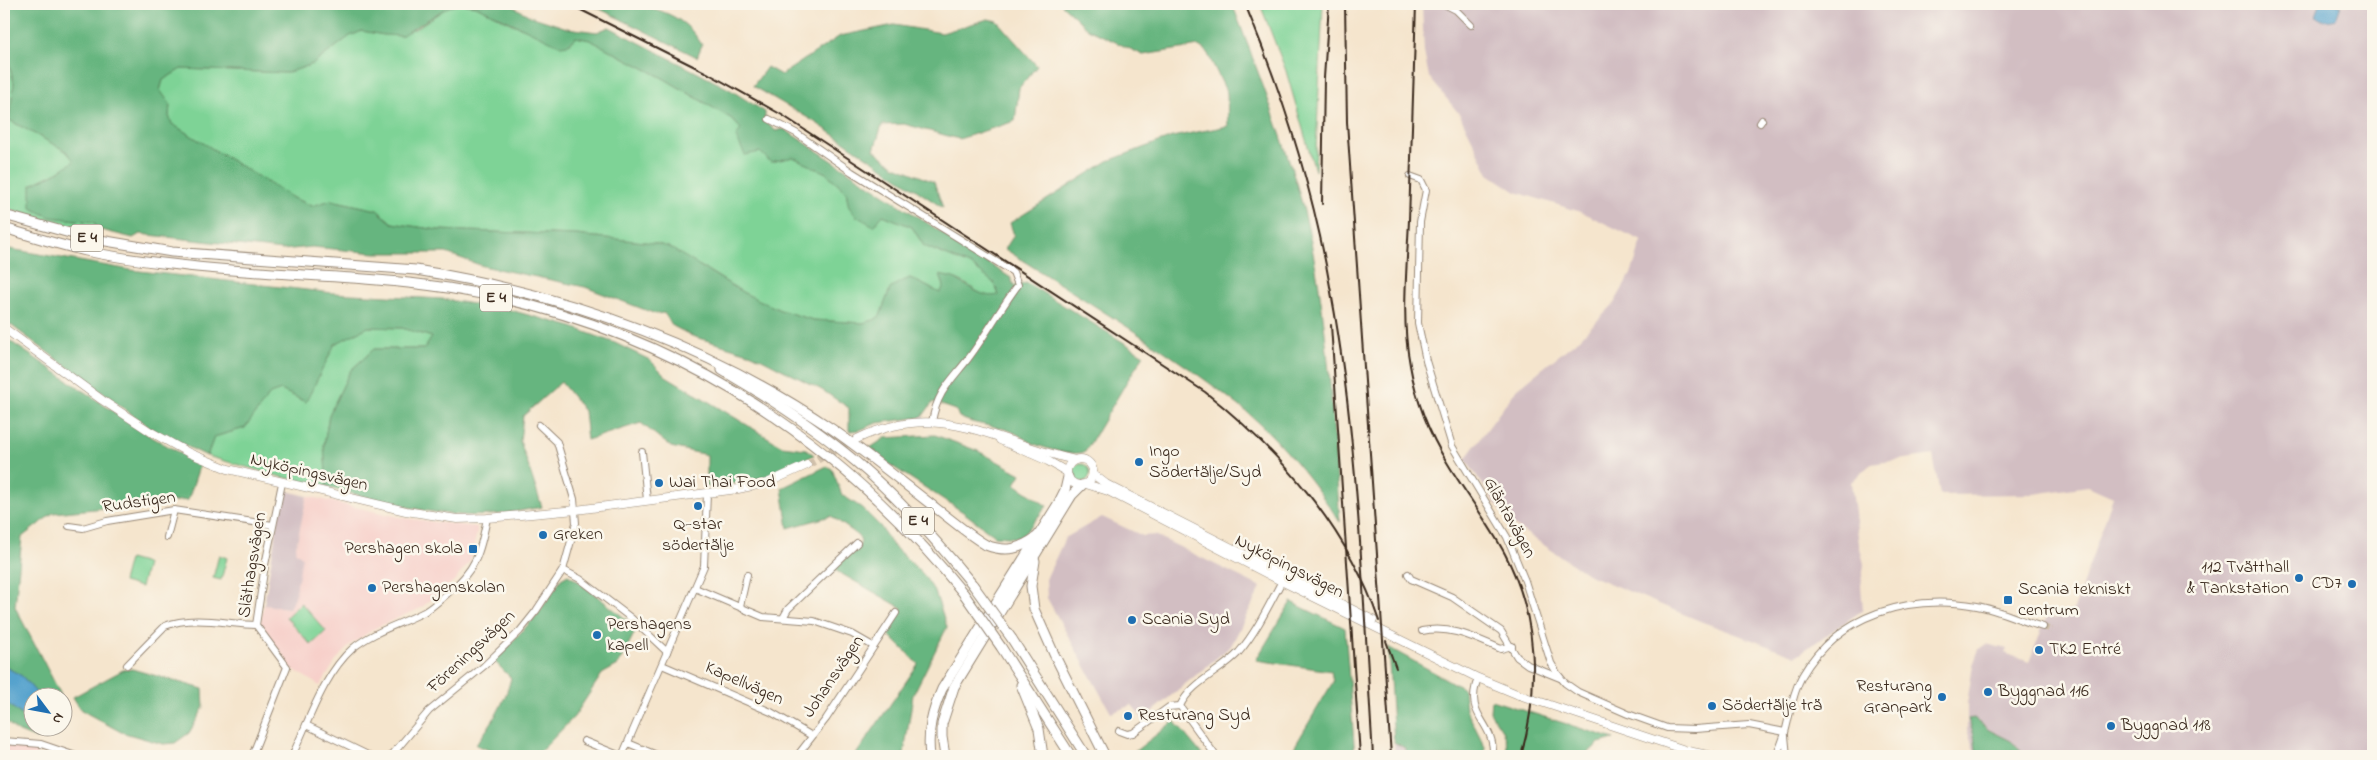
<svg xmlns="http://www.w3.org/2000/svg" width="2377" height="760" viewBox="0 0 2377 760" font-family="'Indie Flower',sans-serif">
<style>
.built{fill:#f7d0ca}
.industrial{fill:#d2bec2}
.green{fill:#7ed396;stroke:#5c7e5a}
.forest{fill:#66b57f;stroke:#50704e}
.water{fill:#54a2cd;stroke:#486676}
.lines{fill:none;stroke-linecap:round;stroke-linejoin:round}
.minor-tunnel{stroke:#d0c0aa;stroke-width:6;stroke-dasharray:6 3;stroke-linecap:butt}
.major-tunnel{stroke:#d0c0aa;stroke-width:8;stroke-dasharray:8 4;stroke-linecap:butt}
.minor-casing{stroke:#988876;stroke-width:8}
.major-casing{stroke:#988876;stroke-width:9}
.highway-casing{stroke:#988876;stroke-width:11}
.minor{stroke:#fff;stroke-width:6}
.major{stroke:#fff;stroke-width:8}
.highway{stroke:#fff;stroke-width:9}
.rail{stroke:#3b2a1e;stroke-width:2}
.major-bridge-casing{stroke:#988876;stroke-width:9;stroke-linecap:butt}
.highway-bridge-casing{stroke:#988876;stroke-width:11;stroke-linecap:butt}
.major-bridge{stroke:#fff;stroke-width:8}
.highway-bridge{stroke:#fff;stroke-width:9}
.poi-dot{fill:#1f6fb2;stroke:#fbf7ec;stroke-width:2}
.labels{text-anchor:middle;dominant-baseline:central;stroke-width:5;stroke-linejoin:round;paint-order:stroke}
.shield{fill:#fbf7ec;stroke:#75685c;stroke-width:1}
.shield-label{font-size:16px;font-weight:bold;fill:#3b2a1e}
.poi-label{font-size:18px;fill:#3b2a1e;stroke:#fbf7ec;text-anchor:start}
.street-label{font-size:18px;fill:#3b2a1e;stroke:#fbf7ec}
</style>
<rect width="100%" height="100%" fill="#fbf7ec"/>
<filter id="ink" filterUnits="userSpaceOnUse"><feTurbulence type="fractalNoise" baseFrequency=".02" numOctaves="2"/><feDisplacementMap in="SourceGraphic" scale="10" xChannelSelector="R" yChannelSelector="G"/><feConvolveMatrix kernelMatrix="1 2 1 2 8 2 1 2 1" color-interpolation-filters="sRGB"/></filter>
<filter id="wash" filterUnits="userSpaceOnUse"><feTurbulence type="fractalNoise" baseFrequency=".0096" numOctaves="4" result="noise"/><feDisplacementMap in="SourceGraphic" scale="20" xChannelSelector="R" yChannelSelector="G"/><feGaussianBlur stdDeviation="1.12" result="paint"/><feColorMatrix in="noise" values="0 0 0 0 0 0 0 0 0 0 0 0 0 0 0 0 0 1.4 0 .05"/><feComposite in="paint" operator="in"/></filter>
<g filter="url(#wash)">
<rect width="100%" height="100%" fill="#f5e5cd"/>
<g class="built">
<path d="M307 496 403 518 477 527V532L470 561 456 579 421 608 377 627 351 644 337 659 320 686 288 666 285 657 263 630 260 622 264 605 289 608 295 551Z"/>
<path d="M12 744 38 747 36 756H4V748Z"/>
</g>
<g class="industrial">
<path d="M1422 4H2373V756H1976L1967 730V704L1973 665 1979 649 1986 644 2007 649 2005 653 2029 662 2047 616 2056 618 2074 609 2113 497 2088 486 2034 494 1940 495 1933 455 1871 464 1851 482 1859 544 1864 564 1861 586 1863 610 1796 656 1700 621 1587 574 1508 521 1465 459 1517 389 1578 340 1613 305 1631 274 1642 241 1581 212 1516 192 1489 174 1460 115 1429 77 1424 52Z"/>
<path d="M283 490 307 496 295 551 302 557 295 597 289 608 264 605Z"/>
<path d="M1102 517 1143 536 1155 535 1261 587 1231 646 1143 719 1132 705 1111 713 1047 598 1046 579 1065 538Z"/>
<path d="M1394 742 1405 748 1406 756H1395Z"/>
</g>
<g class="green">
<path d="M460 4 476 6 512 24 567 45 576 37 590 40 663 78 732 119 741 129 755 152H760L771 162 793 157 826 173 846 191 849 207 883 215 912 227 924 246 972 266 994 283 999 295C981 300 972 285 956 279 951 277 945 277 940 275L944 286 940 293 910 278 890 289 880 316 874 320 863 323 813 320 780 310 744 293 704 268 654 243 576 235 438 230 392 223 377 210 331 200 313 206 293 198 172 124 169 116 170 104 160 91 163 80 181 69 287 73 313 64 350 36 362 31 384 35 415 29 448 7Z"/>
<path d="M1260 4H1323L1315 171 1286 71Z"/>
<path d="M4 54 7 56 14 83 9 120 66 151 75 161 58 172 31 185 51 217 94 222 97 229 50 222 4 208Z"/>
<path d="M368 327 402 328 432 337 425 349H374L350 371 329 415 324 445 327 487 278 476 207 456 214 437 245 428 269 394 281 390 306 402 334 344Z"/>
<circle cx="1081" cy="473" r="9"/>
<path d="M219 555 227 558 221 580 213 578Z"/>
<path d="M129 559 147 564 141 587 123 582Z"/>
<path d="M301 603 326 631 311 645 286 617Z"/>
</g>
<g class="forest">
<path d="M4 4H460L448 7 401 36 384 35 362 31 350 36 313 64 287 73 181 69 163 80 160 90 170 104 169 116 172 124 293 198 312 206 331 200 377 210 392 223 438 230 576 235 654 243 669 247 744 293 780 310 813 320 863 323 874 320 880 316 890 289 898 283 910 278 940 293 944 286 940 275C946 277 954 277 959 281 972 288 983 299 999 295L994 283 972 266 924 246 912 227 883 215 874 226 856 216 849 207 846 191 826 173 793 157 771 162 760 152 745 155 736 137 741 129 732 119 663 78 590 40 576 37 567 45 561 46 476 6 465 4H509L530 16 567 28 597 32 609 27 729 89 765 112V122L776 131 784 129 1011 278 1014 286 1027 283 1144 355 1129 378 1085 452C1071 456 1046 449 1032 443 1024 439 1017 433 1008 430 992 425 974 425 959 417L956 410 933 402 922 417 877 423 860 430 849 431V408L822 390 752 354 692 336 673 326 664 313 656 314 585 287 483 266 446 253H375L312 247 282 250 140 234 133 238 97 229 94 222 50 217 31 208V185L58 172 74 161 66 151 9 120 14 83 7 56 4 54Z"/>
<path d="M590 4C633 4 678 3 702 45L697 57Z"/>
<path d="M1061 4H1231L1235 11C1259 75 1285 141 1303 207 1329 310 1332 417 1340 522 1314 483 1283 443 1247 412 1172 351 1086 302 1005 249L1014 235 1010 223 1108 161 1172 137 1228 126 1227 93 1207 52 1199 46 1143 55 1088 29Z"/>
<path d="M988 19 997 21 1037 66 1019 88 1015 121 959 139 904 124 882 125 874 150 893 165 934 182 943 208 815 122 753 86 767 67 781 75 840 36 894 25 942 33Z"/>
<path d="M4 248 131 270 333 293 442 299 510 310 569 326 615 343 650 360 666 376 782 446 806 449 814 455 779 473 751 481 707 487V455L671 447 641 423 587 440 584 411 561 382 523 416 520 441 542 507C524 510 506 514 489 515 439 519 375 499 327 487L324 445 329 415 350 371 374 349H424L432 337 402 328 368 327 335 344 306 402 281 390 270 394 245 428 214 437 207 456 153 430 4 320Z"/>
<path d="M4 337 148 435 200 464 188 500 53 513 22 537 15 607 61 695 58 697H40L8 667 4 666Z"/>
<path d="M935 435 978 451 1021 474 1015 484 1047 506 1021 538 995 536 963 512 867 450 885 438Z"/>
<path d="M827 466 832 469 842 495 862 508 880 526 892 545 923 574 935 592 947 627 913 695 904 754 906 756H855L918 664 886 632 902 608 833 569 860 545 861 540 855 533 831 516 788 528 782 488Z"/>
<path d="M568 575 578 581 637 628 618 665 602 674 574 717 536 756H504L476 745C491 724 505 704 511 678L494 661 538 614 561 579Z"/>
<path d="M1291 602 1345 628 1355 756H1289L1333 682 1331 671 1256 660Z"/>
<path d="M1388 647 1464 689 1466 709 1485 747 1484 756H1406L1405 748 1394 742Z"/>
<path d="M132 669 203 689 204 707 189 733 175 743 163 744 121 732 81 710 73 697 123 670Z"/>
<path d="M1491 700 1614 739 1599 743 1585 756H1506L1507 744 1502 730 1490 712Z"/>
<path d="M4 701 22 715 32 718V728H41L37 739 17 731 4 720Z"/>
<path d="M1974 718 1989 730 2011 741 2027 756H1977L1974 735 1968 719Z"/>
<path d="M1174 721 1203 756H1129Z"/>
</g>
<g class="water">
<path d="M2320 4H2341L2336 19C2329 21 2322 22 2316 16Z"/>
<path d="M4 666 22 676 40 697 32 698V718L22 715 4 701Z"/>
</g>
</g>
<g filter="url(#ink)">
<g class="lines">
<path class="minor-tunnel" d="M2043 627 2052 630"/>
<path class="major-tunnel" d="M807 465 854 440"/>
<g class="minor-casing">
<g id="minor">
<path d="M1444 4 1456 10 1471 25"/>
<path d="M769 119 796 133 852 172 1013 272 1018 285C1000 309 986 335 968 359 950 382 937 392 932 422"/>
<path d="M1760 123 1762 120"/>
<path d="M1410 176 1421 180 1426 190 1420 222 1418 323 1426 361 1452 446 1507 537 1525 581 1551 663 1557 673 1565 683 1578 692 1628 714 1667 728 1695 729 1749 725 1785 732"/>
<path d="M642 452 647 500"/>
<path d="M69 526 83 528 107 521 174 510 273 525"/>
<path d="M167 537 174 510"/>
<path d="M563 570 580 579 631 618 667 652"/>
<path d="M1408 574 1411 579 1452 597 1501 631 1517 657 1528 665 1560 678"/>
<path d="M695 588 763 617 814 621 852 634 873 646"/>
<path d="M740 606 747 575"/>
<path d="M783 618 788 609 857 543"/>
<path d="M1422 631C1451 625 1475 638 1501 649L1512 646"/>
<path d="M127 665 165 626C192 615 227 624 256 625"/>
<path d="M662 665 771 712 812 736"/>
<path d="M1478 678C1463 718 1495 720 1493 756"/>
<path d="M306 725 370 756"/>
<path d="M1119 731 1127 734 1133 733 1169 707 1180 706"/>
<path d="M1785 736 1787 756"/>
<path d="M4 741 41 744 76 756"/>
<path d="M584 741 621 756"/>
<path d="M628 743 659 756"/>
<path d="M1776 755C1790 731 1788 701 1802 676 1838 613 1910 594 1977 606 2000 610 2021 621 2043 627"/>
<path d="M252 756 287 667 256 625 265 565 282 483"/>
<path d="M292 756C309 721 323 675 353 648 374 631 401 624 424 612 433 607 440 600 448 593 476 569 480 554 487 518"/>
<path d="M391 756 429 711 484 666 520 631 536 611 563 570 576 523 574 499 557 442 539 425"/>
<path d="M622 756 704 566 707 494"/>
<path d="M797 756 826 719 896 613"/>
<path d="M1216 756 1180 706C1192 681 1221 672 1239 652 1257 631 1270 603 1283 579"/>
</g>
</g>
<g class="major-casing">
<g id="major">
<path d="M4 328 102 400 151 432 189 453 228 469 406 511 457 519 487 518 576 510 738 489 767 483 807 465"/>
<path d="M857 439C941 398 996 443 1075 460"/>
<path d="M1000 440 1048 461 1067 472"/>
<circle cx="1080" cy="472" r="13"/>
<path d="M1093 474 1106 484 1373 620"/>
<path d="M1086 484 1108 491 1281 581 1478 678 1519 695"/>
<path d="M1547 704 1688 751 1713 756"/>
<path d="M1764 756H1779"/>
</g>
</g>
<g class="highway-casing">
<g id="highway">
<path d="M4 215 88 238 172 252 416 270C566 294 706 344 832 429 868 454 902 482 937 509 953 521 969 535 986 545 1007 553 1020 549 1038 536"/>
<path d="M4 228C31 236 59 245 86 251 114 257 143 261 171 264 263 276 356 274 448 288 659 321 831 429 964 594"/>
<path d="M722 370C768 397 813 426 855 461 899 498 937 541 973 585"/>
<path d="M1035 561 1031 586 1034 609 1054 654 1105 756"/>
<path d="M1012 639 1086 756"/>
<path d="M1001 647 1071 756"/>
<path d="M1021 685 1039 729 1043 756"/>
<path d="M930 756C927 731 932 712 942 689L1058 504 1065 490 1068 477"/>
<path d="M945 756 942 737V724L954 687 1072 495 1082 485"/>
</g>
</g>
<use href="#minor" class="minor"/>
<use href="#major" class="major"/>
<use href="#highway" class="highway"/>
<g class="rail">
<path d="M569 4 709 74 782 115 1205 392C1280 451 1348 529 1379 621"/>
<path d="M1245 4C1284 97 1314 193 1331 292 1359 444 1363 601 1373 756"/>
<path d="M1345 4 1347 122 1391 756"/>
<path d="M1416 4C1413 76 1411 148 1409 220 1407 268 1401 318 1410 365 1416 400 1429 434 1448 464 1466 494 1488 522 1505 554 1538 617 1540 688 1521 756"/>
<path d="M1322 204 1324 78 1329 4"/>
<path d="M1331 325 1360 756"/>
<path d="M1386 641 1396 668"/>
</g>
<g class="major-bridge-casing">
<path id="major-bridge" d="M1519 695 1547 704"/>
</g>
<g class="highway-bridge-casing">
<g id="highway-bridge">
<path d="M973 585 1012 639"/>
<path d="M964 594 1001 647"/>
</g>
</g>
<use href="#major-bridge" class="major-bridge"/>
<use href="#highway-bridge" class="highway-bridge"/>
</g>
</g>
<g class="poi-dot">
<circle cx="1139" cy="462" r="5"/>
<circle cx="659" cy="483" r="5"/>
<circle cx="698" cy="506" r="5"/>
<circle cx="543" cy="535" r="5"/>
<rect x="468" y="544" width="10" height="10" rx="2.5"/>
<circle cx="2299" cy="578" r="5"/>
<circle cx="2352" cy="584" r="5"/>
<circle cx="372" cy="588" r="5"/>
<rect x="2003" y="595" width="10" height="10" rx="2.5"/>
<circle cx="1132" cy="620" r="5"/>
<circle cx="597" cy="635" r="5"/>
<circle cx="2039" cy="650" r="5"/>
<circle cx="1988" cy="692" r="5"/>
<circle cx="1942" cy="697" r="5"/>
<circle cx="1712" cy="706" r="5"/>
<circle cx="1128" cy="716" r="5"/>
<circle cx="2111" cy="726" r="5"/>
</g>
<g class="labels">
<g class="shield">
<rect x="71" y="224.5" width="32" height="27" rx="4"/>
<rect x="480" y="284.5" width="32" height="27" rx="4"/>
<rect x="902" y="507.5" width="32" height="27" rx="4"/>
</g>
<g class="shield-label">
<text x="87" y="238">E 4</text>
<text x="496" y="298">E 4</text>
<text x="918" y="521">E 4</text>
</g>
<g class="poi-label">
<text x="1149" y="452">Ingo<tspan x="1149" dy="21">Södertälje/Syd</tspan></text>
<text x="669" y="483">Wai Thai Food</text>
<text x="698" y="525" text-anchor="middle">Q-star<tspan x="698" dy="21">södertälje</tspan></text>
<text x="553" y="535">Greken</text>
<text x="463" y="549" text-anchor="end">Pershagen skola</text>
<text x="2289" y="568" text-anchor="end">112 Tvätthall<tspan x="2289" dy="21">&amp; Tankstation</tspan></text>
<text x="2342" y="584" text-anchor="end">CD7</text>
<text x="382" y="588">Pershagenskolan</text>
<text x="2018" y="590">Scania tekniskt<tspan x="2018" dy="21">centrum</tspan></text>
<text x="1142" y="620">Scania Syd</text>
<text x="607" y="625">Pershagens<tspan x="607" dy="21">kapell</tspan></text>
<text x="2049" y="650">TK2 Entré</text>
<text x="1932" y="687" text-anchor="end">Resturang<tspan x="1932" dy="21">Granpark</tspan></text>
<text x="1998" y="692">Byggnad 116</text>
<text x="1722" y="706">Södertälje trä</text>
<text x="1138" y="716">Resturang Syd</text>
<text x="2121" y="726">Byggnad 118</text>
</g>
<g class="street-label">
<text transform="translate(309 473) rotate(13)">Nyköpingsvägen</text>
<text transform="translate(139 503) rotate(-8)">Rudstigen</text>
<text transform="translate(1509 518) rotate(61)">Gläntavägen</text>
<text transform="translate(253 565) rotate(-81)">Släthagsvägen</text>
<text transform="translate(1289 567) rotate(27)">Nyköpingsvägen</text>
<text transform="translate(472 652) rotate(-43)">Föreningsvägen</text>
<text transform="translate(834 677) rotate(-56)">Johansvägen</text>
<text transform="translate(744 684) rotate(24)">Kapellvägen</text>
</g>
</g>
<rect width="2377" height="760" fill="none" stroke="#fbf7ec" stroke-width="20"/>
<g transform="translate(48 712) rotate(122)"><circle r="24" fill="#fbf7ec" stroke="#aea59a"/>
<path d="M0-4L9 19L0 12L-9 19Z" fill="#1f6fb2"/>
<text y="-8" font-size="14" font-weight="bold" text-anchor="middle" fill="#3b2a1e">N</text>
</g>
</svg>
